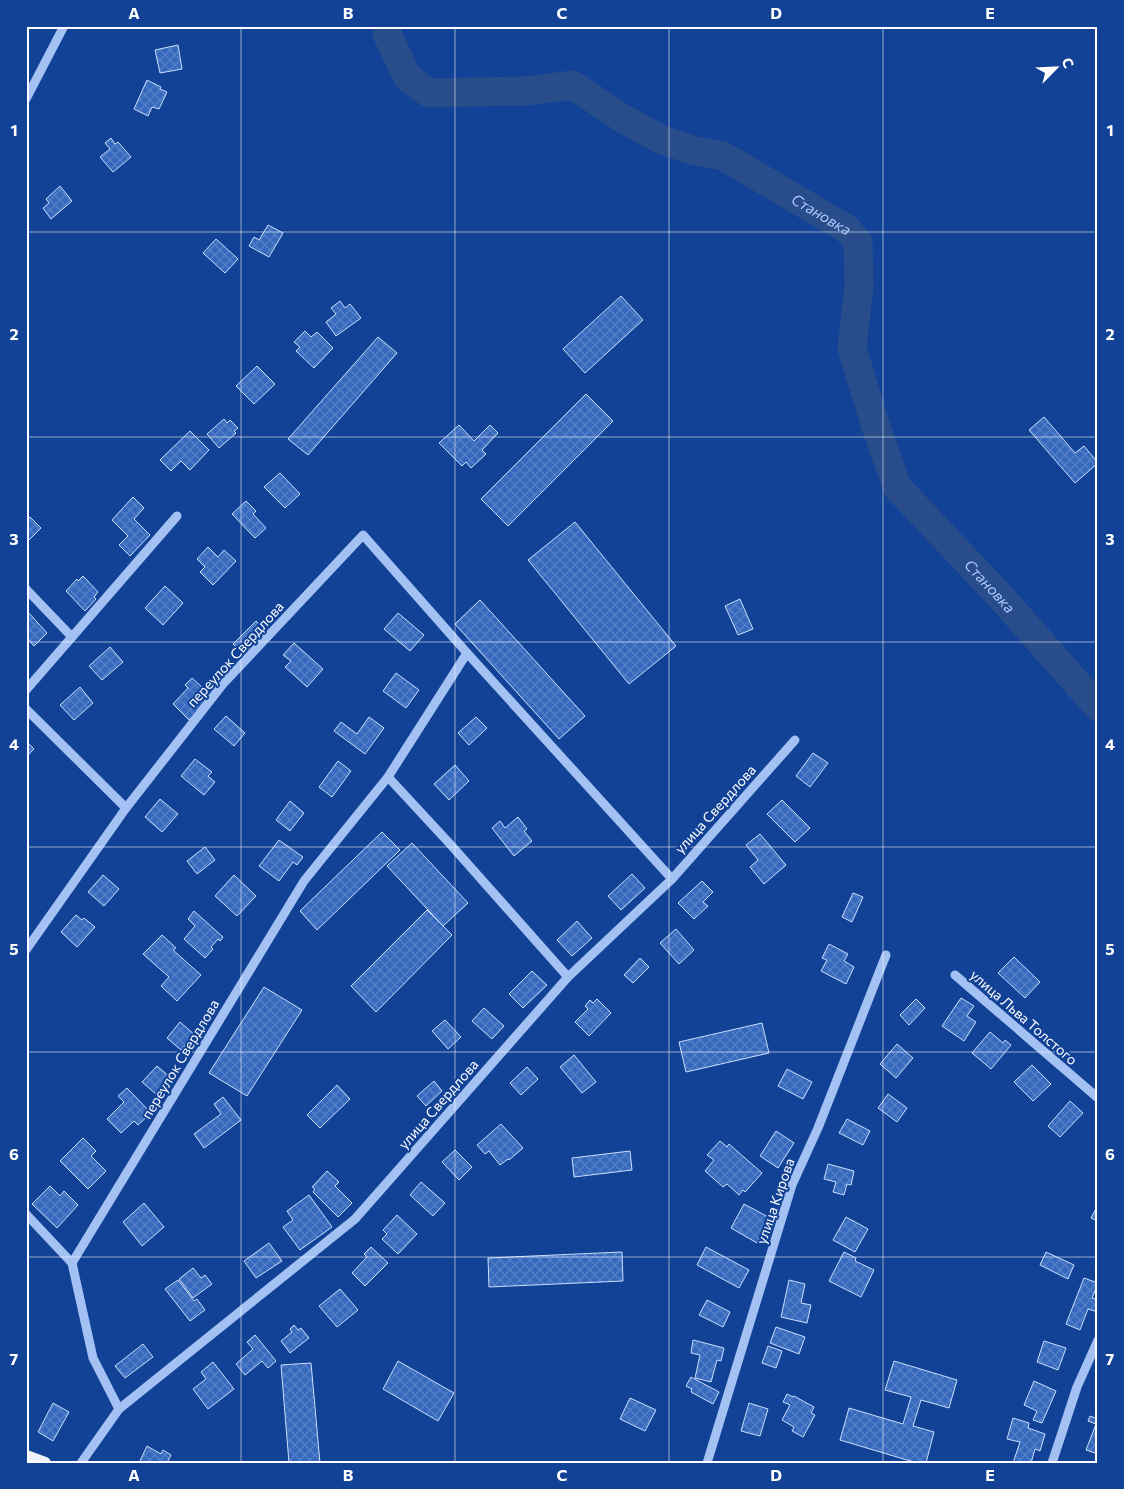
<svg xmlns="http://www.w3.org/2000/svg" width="1124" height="1489" viewBox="0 0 1124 1489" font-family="Commissioner,sans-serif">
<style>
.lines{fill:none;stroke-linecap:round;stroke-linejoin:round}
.river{stroke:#294c8b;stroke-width:29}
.building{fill:url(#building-cross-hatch);stroke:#cadefd}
.minor{stroke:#a3c1f3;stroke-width:9}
.major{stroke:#eff4ff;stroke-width:12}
.grid{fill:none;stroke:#fff;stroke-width:1;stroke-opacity:0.55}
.labels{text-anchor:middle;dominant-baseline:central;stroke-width:4;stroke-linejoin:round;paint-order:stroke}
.street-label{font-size:14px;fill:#fff;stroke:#124296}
.water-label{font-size:15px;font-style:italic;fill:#afcbfa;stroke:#124296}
.neatline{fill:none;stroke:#fff;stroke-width:2}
.grid-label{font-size:16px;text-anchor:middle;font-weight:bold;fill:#fff}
</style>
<defs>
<pattern id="building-cross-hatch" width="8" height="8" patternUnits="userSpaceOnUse" patternTransform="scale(1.25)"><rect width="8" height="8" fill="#3669bd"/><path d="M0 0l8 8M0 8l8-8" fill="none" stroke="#5480c7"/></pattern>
</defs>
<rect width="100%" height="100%" fill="#124296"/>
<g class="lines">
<path class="river" id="s1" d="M387 26 388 36 408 78 429 93 525 91 573 85 622 118 660 139 692 150 723 156 847 229 858 242 859 286 852 348 875 424 897 487 999 595 1098 707"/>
</g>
<g class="building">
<path d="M178 45 182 69 160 73 155 50Z"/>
<path d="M147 80 161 87 160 89 167 92 159 109 152 107 148 116 134 109Z"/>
<path d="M111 138 115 144 118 142 131 157 113 172 100 157 110 149 105 143Z"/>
<path d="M60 186 72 201 51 219 43 208 49 203 46 199Z"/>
<path d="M268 225 283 233 269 257 249 246 254 237 259 240Z"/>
<path d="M216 239 238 259 225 273 203 253Z"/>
<path d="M621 296 643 320 585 373 563 349Z"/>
<path d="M340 301 345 308 350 304 361 318 336 336 326 322 336 314 331 308Z"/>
<path d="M305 331 311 337 317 332 333 348 314 368 296 351 300 347 294 342Z"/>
<path d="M378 337 397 353 308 455 288 439Z"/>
<path d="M257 366 275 384 254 404 236 386Z"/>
<path d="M586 394 613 421 508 526 481 499Z"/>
<path d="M1044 417 1075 453 1084 446 1098 463 1075 483 1029 430Z"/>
<path d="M224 419 227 423 230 420 238 428 234 431 236 433 219 448 207 434Z"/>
<path d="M459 425 474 441 490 425 498 433 482 450 486 454 471 468 466 462 462 466 439 443Z"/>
<path d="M190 431 209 450 190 470 181 461 171 471 160 460Z"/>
<path d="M280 473 300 494 285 508 264 487Z"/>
<path d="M133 497 144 508 134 519 150 535 130 556 119 545 128 536 112 520Z"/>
<path d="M246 501 256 511 253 514 266 528 255 538 232 514Z"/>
<path d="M30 517 41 528 26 543V520Z"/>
<path d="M575 522 676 646 629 684 528 560Z"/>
<path d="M208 547 218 557 224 550 236 561 213 585 200 572 205 567 197 559Z"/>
<path d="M83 576 98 592 94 597 96 599 85 611 66 591 77 579 78 581Z"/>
<path d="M165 586 183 603 163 625 145 608Z"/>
<path d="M740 599 753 629 738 635 725 606Z"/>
<path d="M480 600 585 716 559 739 455 624Z"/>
<path d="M28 612 47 633 34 646 26 637Z"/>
<path d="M398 613 424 635 410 651 384 629Z"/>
<path d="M256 621 266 631 243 654 233 644Z"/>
<path d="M294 643 323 669 307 687 285 667 291 661 283 655Z"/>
<path d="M110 647 123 662 102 680 89 666Z"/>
<path d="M396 673 419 690 406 708 383 691Z"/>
<path d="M192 678 203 688 200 691 209 699 189 720 173 704 188 688 185 685Z"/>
<path d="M80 687 93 703 74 720 60 705Z"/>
<path d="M226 716 245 733 234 746 214 729Z"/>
<path d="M369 717 384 728 365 754 334 731 341 722 357 734Z"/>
<path d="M476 717 487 728 469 745 458 733Z"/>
<path d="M26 741 34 749 26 757Z"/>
<path d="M813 753 828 763 810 787 796 776Z"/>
<path d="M195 759 212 772 208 776 215 782 204 795 181 776Z"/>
<path d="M338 761 351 771 332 797 319 787Z"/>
<path d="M455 765 469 781 449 800 434 784Z"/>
<path d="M160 799 178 814 162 832 145 817Z"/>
<path d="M782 800 810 828 795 842 767 814Z"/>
<path d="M290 801 304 813 290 831 276 820Z"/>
<path d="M518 817 527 829 524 831 532 841 514 856 492 828 500 821 505 828Z"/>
<path d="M382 832 400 850 317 930 300 911Z"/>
<path d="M760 834 786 865 764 884 750 867 758 860 746 845Z"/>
<path d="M279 840 303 857 297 865 293 862 279 881 259 866Z"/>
<path d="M412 843 468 903 443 926 387 866Z"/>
<path d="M205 847 215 860 197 874 187 861Z"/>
<path d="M632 874 645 888 621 910 608 896Z"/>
<path d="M103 875 119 889 104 906 88 892Z"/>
<path d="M234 875 256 896 237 916 215 896Z"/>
<path d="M702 881 713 892 703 902 708 906 694 919 678 903Z"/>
<path d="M853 893 863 897 852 922 842 917Z"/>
<path d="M427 910 452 935 376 1012 351 986Z"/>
<path d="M194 911 223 937 220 941 218 939 211 947 213 949 205 958 184 939 195 926 188 919Z"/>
<path d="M76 915 82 920 84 918 95 927 77 947 61 932Z"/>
<path d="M577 921 592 938 572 956 557 940Z"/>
<path d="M676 929 694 950 679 964 660 943Z"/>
<path d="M162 935 176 948 173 950 201 975 177 1001 161 986 169 977 143 954Z"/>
<path d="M829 944 848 954 844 961 854 967 846 984 821 971 827 960 822 958Z"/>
<path d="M1014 957 1040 982 1025 998 998 973Z"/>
<path d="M640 958 649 967 633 983 624 975Z"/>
<path d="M532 971 547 985 523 1008 509 994Z"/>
<path d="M264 987 302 1010 247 1096 209 1073Z"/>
<path d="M961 998 974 1006 967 1016 976 1022 964 1041 942 1026Z"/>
<path d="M597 999 611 1013 589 1036 575 1022 588 1009 585 1006 590 1000 593 1003Z"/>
<path d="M916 999 925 1008 909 1025 900 1015Z"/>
<path d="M484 1008 504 1026 492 1039 472 1021Z"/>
<path d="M445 1020 461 1037 448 1049 432 1031Z"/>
<path d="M180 1022 195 1035 181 1050 167 1038Z"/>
<path d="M762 1023 769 1053 686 1072 679 1042Z"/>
<path d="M990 1032 1003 1043 1005 1040 1011 1045 991 1069 972 1053Z"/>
<path d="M897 1044 913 1058 896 1078 880 1064Z"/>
<path d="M574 1055 596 1082 582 1093 560 1067Z"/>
<path d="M1032 1065 1051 1084 1033 1101 1014 1082Z"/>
<path d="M157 1066 171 1078 156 1094 142 1082Z"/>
<path d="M527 1067 538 1079 521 1095 510 1083Z"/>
<path d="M787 1069 812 1082 803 1099 778 1086Z"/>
<path d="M434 1081 442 1091 426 1106 417 1096Z"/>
<path d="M337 1085 350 1099 320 1128 307 1115Z"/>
<path d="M127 1088 151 1113 138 1125 134 1121 121 1133 107 1119 124 1102 118 1096Z"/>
<path d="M888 1094 907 1108 897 1122 878 1108Z"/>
<path d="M223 1097 241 1120 204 1148 194 1134 221 1114 214 1104Z"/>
<path d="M1070 1101 1083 1113 1060 1137 1048 1126Z"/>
<path d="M847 1119 870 1131 863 1145 839 1133Z"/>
<path d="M501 1124 523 1148 509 1160 508 1159 500 1165 489 1151 485 1154 477 1145Z"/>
<path d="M776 1131 794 1143 778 1168 760 1156Z"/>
<path d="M83 1138 96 1151 91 1156 106 1171 88 1189 60 1161Z"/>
<path d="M720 1141 727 1147 729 1144 762 1173 745 1192 743 1190 739 1195 727 1184 723 1187 705 1171 714 1160 707 1155Z"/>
<path d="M455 1150 472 1167 459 1180 442 1162Z"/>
<path d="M630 1151 632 1170 574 1177 572 1158Z"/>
<path d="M828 1164 854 1171 851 1185 847 1184 844 1195 833 1192 836 1182 824 1179Z"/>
<path d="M327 1171 339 1182 335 1186 352 1203 338 1217 313 1192 315 1189 312 1187Z"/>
<path d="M421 1182 445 1203 433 1216 410 1195Z"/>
<path d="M50 1186 60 1196 64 1191 78 1205 57 1228 32 1204Z"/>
<path d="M309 1195 332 1227 300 1250 283 1227 293 1220 287 1211Z"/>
<path d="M144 1203 164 1227 142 1246 123 1222Z"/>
<path d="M744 1204 770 1218 757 1243 731 1228Z"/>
<path d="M1098 1205V1221L1091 1218Z"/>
<path d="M397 1215 417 1234 398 1254 382 1239 387 1234 383 1230Z"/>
<path d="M846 1217 868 1229 855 1252 833 1240Z"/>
<path d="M269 1243 282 1261 256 1278 244 1261Z"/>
<path d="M371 1247 388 1263 365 1286 352 1273 367 1257 364 1254Z"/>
<path d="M706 1247 749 1270 739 1288 697 1265Z"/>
<path d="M622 1252 623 1281 489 1287 488 1258Z"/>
<path d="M844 1252 856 1258 855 1261 874 1270 861 1297 829 1281Z"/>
<path d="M1046 1252 1074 1265 1068 1279 1040 1265Z"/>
<path d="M193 1268 201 1278 205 1275 212 1284 193 1298 179 1279Z"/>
<path d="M1084 1278 1098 1283 1092 1298 1098 1300V1312L1088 1309 1080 1330 1066 1324Z"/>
<path d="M178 1280 194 1301 197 1299 205 1310 190 1321 165 1289Z"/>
<path d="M789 1280 805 1284 801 1303 811 1305 807 1323 781 1317Z"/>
<path d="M340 1289 358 1310 337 1327 319 1306Z"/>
<path d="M707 1300 730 1312 723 1327 699 1315Z"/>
<path d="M294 1325 298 1330 301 1328 309 1338 290 1353 281 1341 292 1332 290 1329Z"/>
<path d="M776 1327 805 1337 799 1354 770 1343Z"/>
<path d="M255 1335 276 1361 268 1368 262 1361 245 1375 236 1364 253 1349 247 1342Z"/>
<path d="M693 1340 724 1348 721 1361 717 1360 711 1382 695 1378 700 1355 691 1353Z"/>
<path d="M1044 1341 1066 1348 1058 1370 1037 1362Z"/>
<path d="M143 1344 153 1357 125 1378 115 1366Z"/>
<path d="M768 1346 782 1351 776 1368 762 1363Z"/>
<path d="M398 1361 454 1393 438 1421 383 1389Z"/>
<path d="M894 1361 957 1380 949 1408 921 1400 913 1426 934 1432 926 1463H917L840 1440 849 1408 903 1424 911 1397 885 1390Z"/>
<path d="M213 1362 234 1389 208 1409 193 1389 206 1379 201 1372Z"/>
<path d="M311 1363 320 1463H289L281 1365Z"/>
<path d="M691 1377 719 1392 713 1404 691 1392 692 1389 686 1386Z"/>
<path d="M1034 1381 1056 1391 1042 1423 1033 1420 1037 1411 1024 1405Z"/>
<path d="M787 1394 793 1397 794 1396 814 1407 811 1413 815 1415 803 1437 792 1431 794 1427 782 1420 790 1405 783 1402Z"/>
<path d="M630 1398 656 1410 645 1431 620 1419Z"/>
<path d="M53 1403 69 1412 53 1441 38 1432Z"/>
<path d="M749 1403 768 1409 760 1436 741 1431Z"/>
<path d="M1090 1416 1098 1419V1454L1086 1450 1096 1424 1088 1421Z"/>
<path d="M1013 1418 1029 1423 1028 1428 1045 1434 1040 1451 1035 1449 1031 1463H1013L1020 1442 1007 1439Z"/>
<path d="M147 1446 161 1454 163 1450 171 1455 167 1463H139Z"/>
</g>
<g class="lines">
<g class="minor">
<path d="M26 99 64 26"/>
<path d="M26 589 72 637"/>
<path d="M26 690 177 516"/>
<path d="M26 709 126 808"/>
<path d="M388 777 450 844 568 977"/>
<path d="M26 950 126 808 223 684 363 535 467 653 672 879"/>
<path d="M955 975 1098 1098"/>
<path d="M26 1214 72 1263"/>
<path d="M119 1409 93 1358 72 1263 304 881 388 777 467 653"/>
<path d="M81 1463 119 1409 355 1219 568 977 672 879 795 740"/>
<path d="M707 1463 792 1185 818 1128 886 955"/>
<path d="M1052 1463 1077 1387 1098 1340"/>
</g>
<path class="major" d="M26 1456 45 1463"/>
</g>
<path class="grid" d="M241 26V1463M455 26V1463M669 26V1463M883 26V1463M26 232H1098M26 437H1098M26 642H1098M26 847H1098M26 1052H1098M26 1257H1098"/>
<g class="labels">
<g class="street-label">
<text transform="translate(235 654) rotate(-48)">переулок Свердлова</text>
<text transform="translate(715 809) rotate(-48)">улица Свердлова</text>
<text transform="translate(1024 1017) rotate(41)">улица Льва Толстого</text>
<text transform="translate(180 1059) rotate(-59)">переулок Свердлова</text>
<text transform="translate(438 1104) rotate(-49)">улица Свердлова</text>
<text transform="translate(775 1201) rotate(-71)">улица Кирова</text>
</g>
<g class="water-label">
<text stroke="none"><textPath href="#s1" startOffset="509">Становка</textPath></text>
<text stroke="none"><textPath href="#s1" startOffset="944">Становка</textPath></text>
</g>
</g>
<rect width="1124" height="1489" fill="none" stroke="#124296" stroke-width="55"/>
<g transform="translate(1056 68) rotate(66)" stroke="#124296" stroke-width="4" paint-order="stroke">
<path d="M0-4L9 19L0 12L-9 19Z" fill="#ffffff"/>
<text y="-8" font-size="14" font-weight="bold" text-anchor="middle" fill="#ffffff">С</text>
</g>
<rect x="28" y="28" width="1068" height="1434" class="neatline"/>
<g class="grid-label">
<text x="134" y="19">A</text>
<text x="348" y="19">B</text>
<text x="562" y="19">C</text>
<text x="776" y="19">D</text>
<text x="990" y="19">E</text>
<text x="14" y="136">1</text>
<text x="1110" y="136">1</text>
<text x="14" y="340">2</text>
<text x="1110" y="340">2</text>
<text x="14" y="545">3</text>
<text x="1110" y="545">3</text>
<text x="14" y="750">4</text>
<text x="1110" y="750">4</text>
<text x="14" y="955">5</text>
<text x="1110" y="955">5</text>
<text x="14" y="1160">6</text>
<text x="1110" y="1160">6</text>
<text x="14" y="1365">7</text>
<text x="1110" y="1365">7</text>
<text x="134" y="1481">A</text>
<text x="348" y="1481">B</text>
<text x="562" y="1481">C</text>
<text x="776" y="1481">D</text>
<text x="990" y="1481">E</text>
</g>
</svg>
